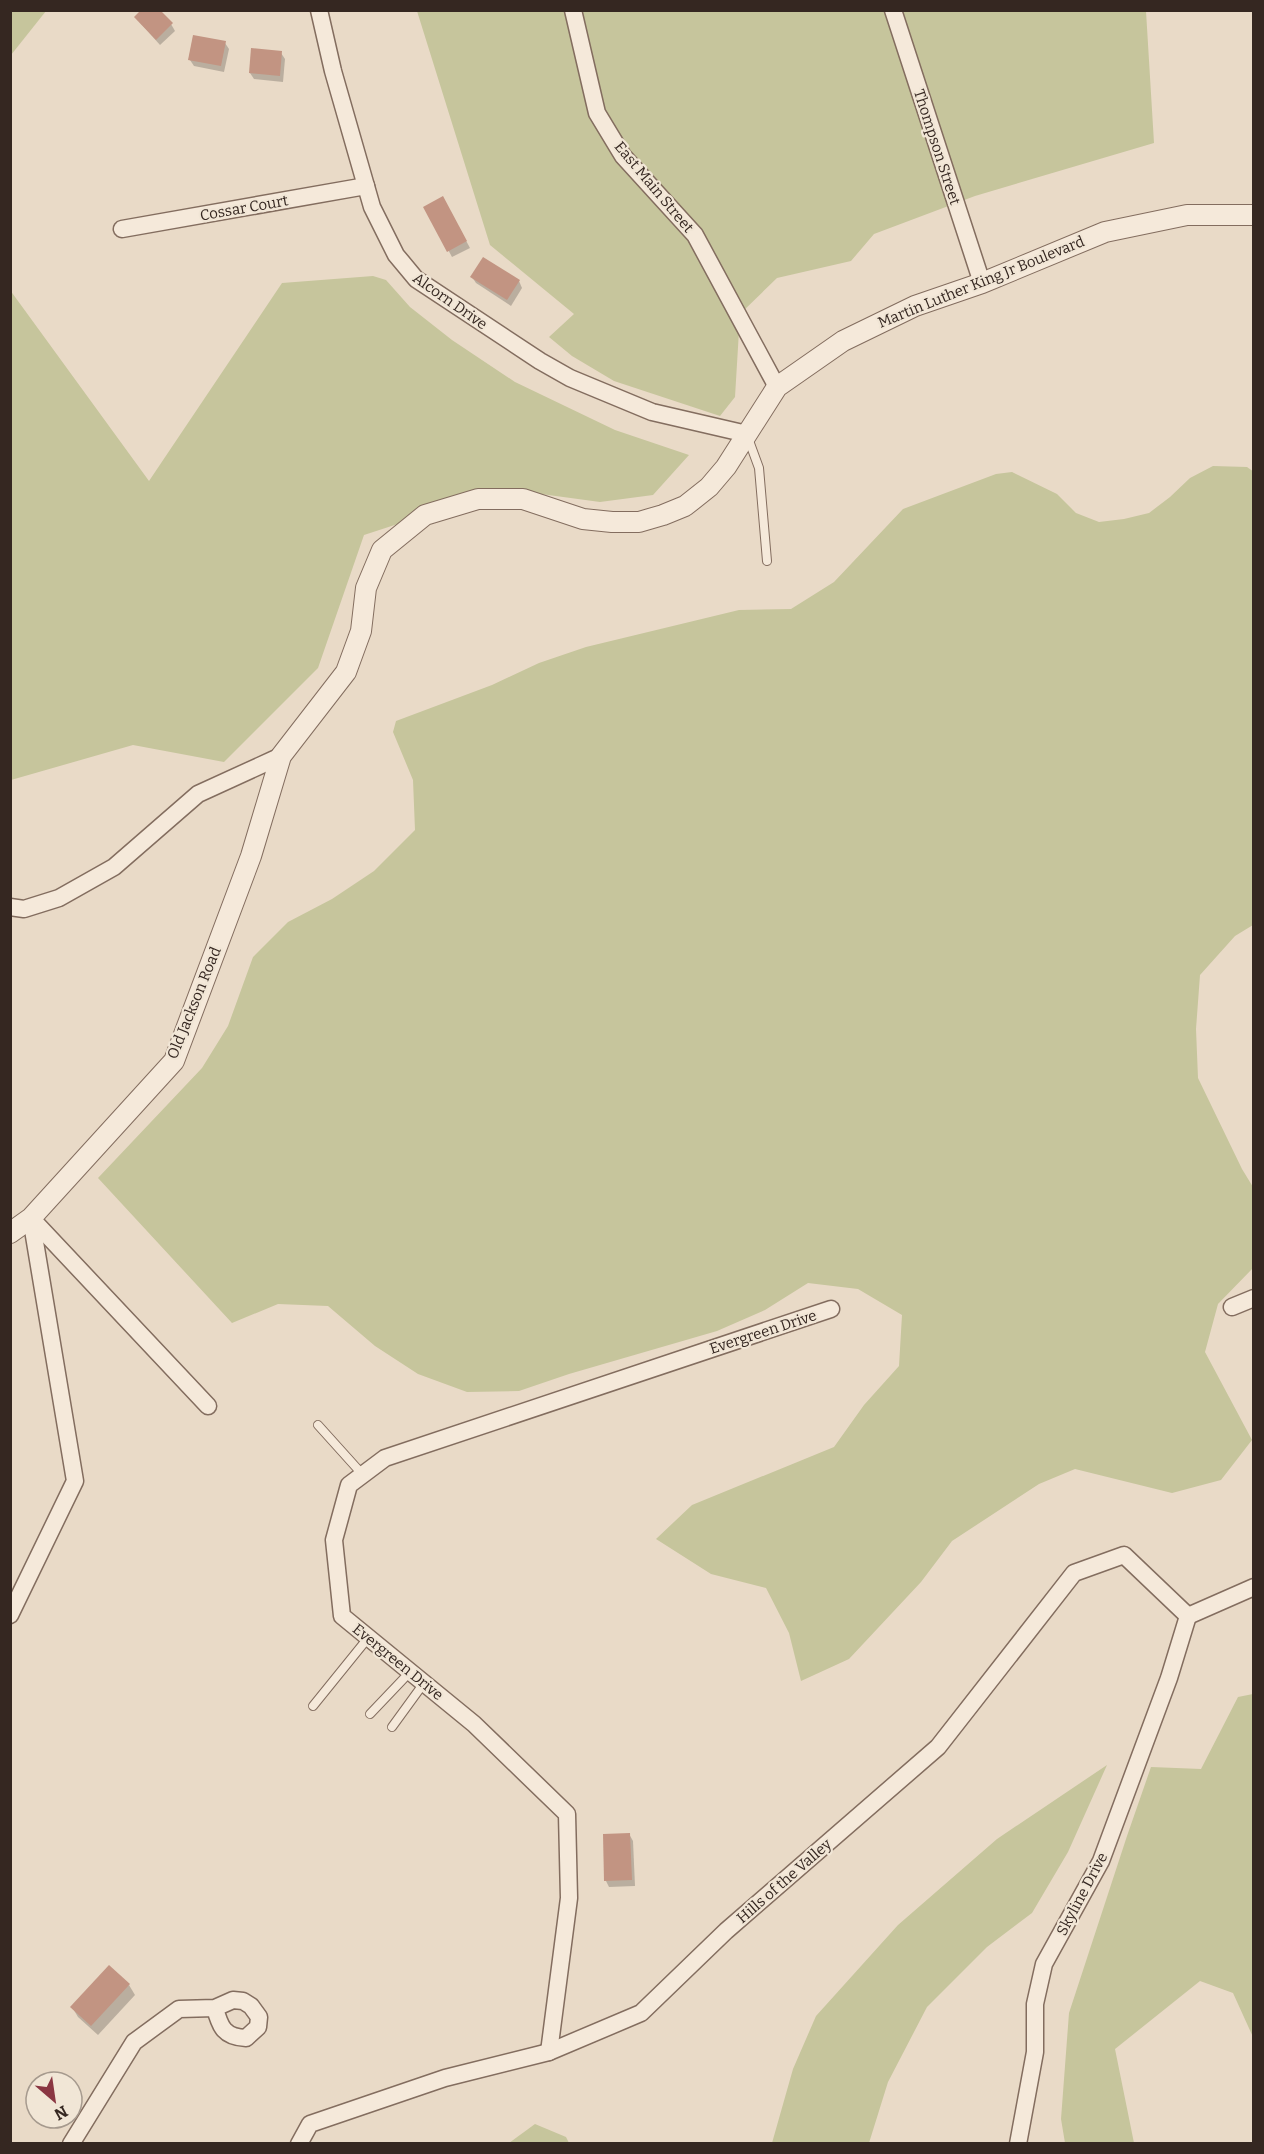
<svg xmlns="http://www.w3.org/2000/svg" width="1264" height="2154" viewBox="0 0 1264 2154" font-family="Bitter,serif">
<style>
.green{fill:#c6c59c}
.shadow{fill:#0003}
.building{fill:#c29482}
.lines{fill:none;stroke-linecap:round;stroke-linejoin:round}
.service-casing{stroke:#836d5f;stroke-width:10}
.minor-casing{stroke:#836d5f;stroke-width:19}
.tertiary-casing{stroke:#836d5f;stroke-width:22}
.service{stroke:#f5e9da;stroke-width:8}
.minor{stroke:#f5e9da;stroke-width:16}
.tertiary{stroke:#f5e9da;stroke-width:20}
.labels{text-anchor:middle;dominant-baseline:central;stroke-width:4.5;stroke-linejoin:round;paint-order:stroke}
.street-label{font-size:15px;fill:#352721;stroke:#f1e6d6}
</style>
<rect width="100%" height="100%" fill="#e9dac7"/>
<g class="green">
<path d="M11 10 46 11 11 55 10 11Z"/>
<path d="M417 11H1146L1154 143 975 196 874 234 851 261 777 278 740 314 735 397 720 416 614 381 572 356 549 337 574 314 490 245Z"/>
<path d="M373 276 386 280 410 307 452 340 515 382 615 430 689 455 653 495 600 502 505 489 364 535 318 668 224 762 133 745 11 780 10 290 149 481 282 283Z"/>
<path d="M1213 466 1247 467 1254 472 1253 925 1235 936 1200 975 1196 1029 1198 1078 1242 1169 1253 1187V1268L1218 1304 1205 1352 1252 1440 1221 1480 1172 1493 1075 1469 1039 1484 952 1541 921 1582 849 1659 801 1681 789 1633 766 1588 711 1574 656 1539 692 1505 834 1447 864 1405 899 1366 902 1315 858 1289 808 1283 765 1310 717 1331 569 1374 519 1391 467 1392 418 1374 375 1346 328 1306 278 1304 232 1323 98 1178 202 1068 228 1026 253 957 288 922 332 899 374 871 415 830 413 780 393 732 396 721 492 685 539 663 586 647 739 610 791 609 834 582 903 509 996 474 1012 472 1057 494 1076 513 1099 522 1124 519 1149 513 1170 497 1190 478Z"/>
<path d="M1253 1694V2037L1233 1993 1200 1981 1115 2049 1134 2143H1065L1061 2119 1069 2013 1127 1836 1151 1767 1201 1769 1238 1697Z"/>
<path d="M1107 1765 1068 1852 1032 1913 987 1947 927 2007 888 2082 869 2143H772L793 2069 816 2016 898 1925 997 1839Z"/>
<path d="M535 2124 566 2137 569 2143H509Z"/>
</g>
<g class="shadow">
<path d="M136 18 171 24 175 31 160 45Z"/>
<path d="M225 43 229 49 224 72 194 66 190 60Z"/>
<path d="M281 53 285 59 283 82 254 79 250 73Z"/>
<path d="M443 198 470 248 452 257 425 207Z"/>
<path d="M472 277 519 281 522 288 511 306 476 283Z"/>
<path d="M629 1834 633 1841 635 1886 609 1887 606 1881Z"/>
<path d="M129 1985 135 1995 98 2035 78 2017 72 2007Z"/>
</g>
<g class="building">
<path d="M141 10H160L173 23 156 40 134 17Z"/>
<path d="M193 35 226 41 221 66 188 60Z"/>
<path d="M251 48 282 51 280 76 249 73Z"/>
<path d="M443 196 467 241 447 252 423 207Z"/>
<path d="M483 257 520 280 507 300 470 277Z"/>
<path d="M630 1833 632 1880 604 1881 603 1834Z"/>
<path d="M109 1965 130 1984 91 2026 70 2007Z"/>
</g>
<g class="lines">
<g class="service-casing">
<g id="service">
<path d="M748 438 759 468 767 561"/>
<path d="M318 1425 363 1475"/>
<path d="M313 1706 368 1638"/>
<path d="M370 1714 410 1672"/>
<path d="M392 1727 424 1683"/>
</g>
</g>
<g class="minor-casing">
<g id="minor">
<path d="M319 10 333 71 372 207 396 255 416 279 540 361 570 378 652 412 747 434"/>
<path d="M573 10 597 113 623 156 695 235 777 387"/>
<path d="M893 10 982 283"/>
<path d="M122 229 366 186"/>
<path d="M10 907 24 909 59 898 114 867 198 794 281 756"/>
<path d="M31 1218 208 1406"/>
<path d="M1232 1307 1254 1298"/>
<path d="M10 1615 75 1481 31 1218"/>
<path d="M1188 1616 1254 1587"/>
<path d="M549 2052 569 1898 567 1814 474 1724 342 1616 334 1540 349 1485 385 1458 831 1309"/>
<path d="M71 2144 134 2042 179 2009 215 2008 233 2000 243 2001 251 2006 259 2017 258 2027 246 2038C224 2037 220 2027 215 2008"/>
<path d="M299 2144 310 2124 445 2078 549 2052 641 2013 726 1931 938 1747 1074 1573 1124 1555 1188 1616"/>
<path d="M1018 2144 1035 2052V2004L1044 1964 1101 1861 1169 1678 1188 1616"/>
</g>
</g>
<g class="tertiary-casing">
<path id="tertiary" d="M10 1233 31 1218 174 1061 251 856 281 756 346 672 361 631 366 588 382 550 425 515 478 499H523L583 519 612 522H639L663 515 685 506 709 487 726 467 777 387 843 341 915 306 982 283 1105 232 1187 215H1254"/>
</g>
<use href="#service" class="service"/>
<use href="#minor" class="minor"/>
<use href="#tertiary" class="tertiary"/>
</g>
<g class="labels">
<g class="street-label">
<text transform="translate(937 147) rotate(72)">Thompson Street</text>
<text transform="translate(654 187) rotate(50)">East Main Street</text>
<text transform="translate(244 208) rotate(-10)">Cossar Court</text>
<text transform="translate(981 282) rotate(-22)">Martin Luther King Jr Boulevard</text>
<text transform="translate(450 301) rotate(35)">Alcorn Drive</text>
<text transform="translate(194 1003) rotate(-68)">Old Jackson Road</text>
<text transform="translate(763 1332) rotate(-18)">Evergreen Drive</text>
<text transform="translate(398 1662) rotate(39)">Evergreen Drive</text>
<text transform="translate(784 1881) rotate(-41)">Hills of the Valley</text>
<text transform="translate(1082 1894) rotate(-62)">Skyline Drive</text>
</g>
</g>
<rect width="1264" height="2154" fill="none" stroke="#352721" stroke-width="24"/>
<g transform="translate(54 2100) rotate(151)"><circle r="28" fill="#f1e6d6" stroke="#a69a8e" stroke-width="1.5"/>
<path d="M0-4.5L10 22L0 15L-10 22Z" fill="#8a3642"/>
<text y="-9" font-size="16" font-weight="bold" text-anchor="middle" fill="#352721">N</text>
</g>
</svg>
